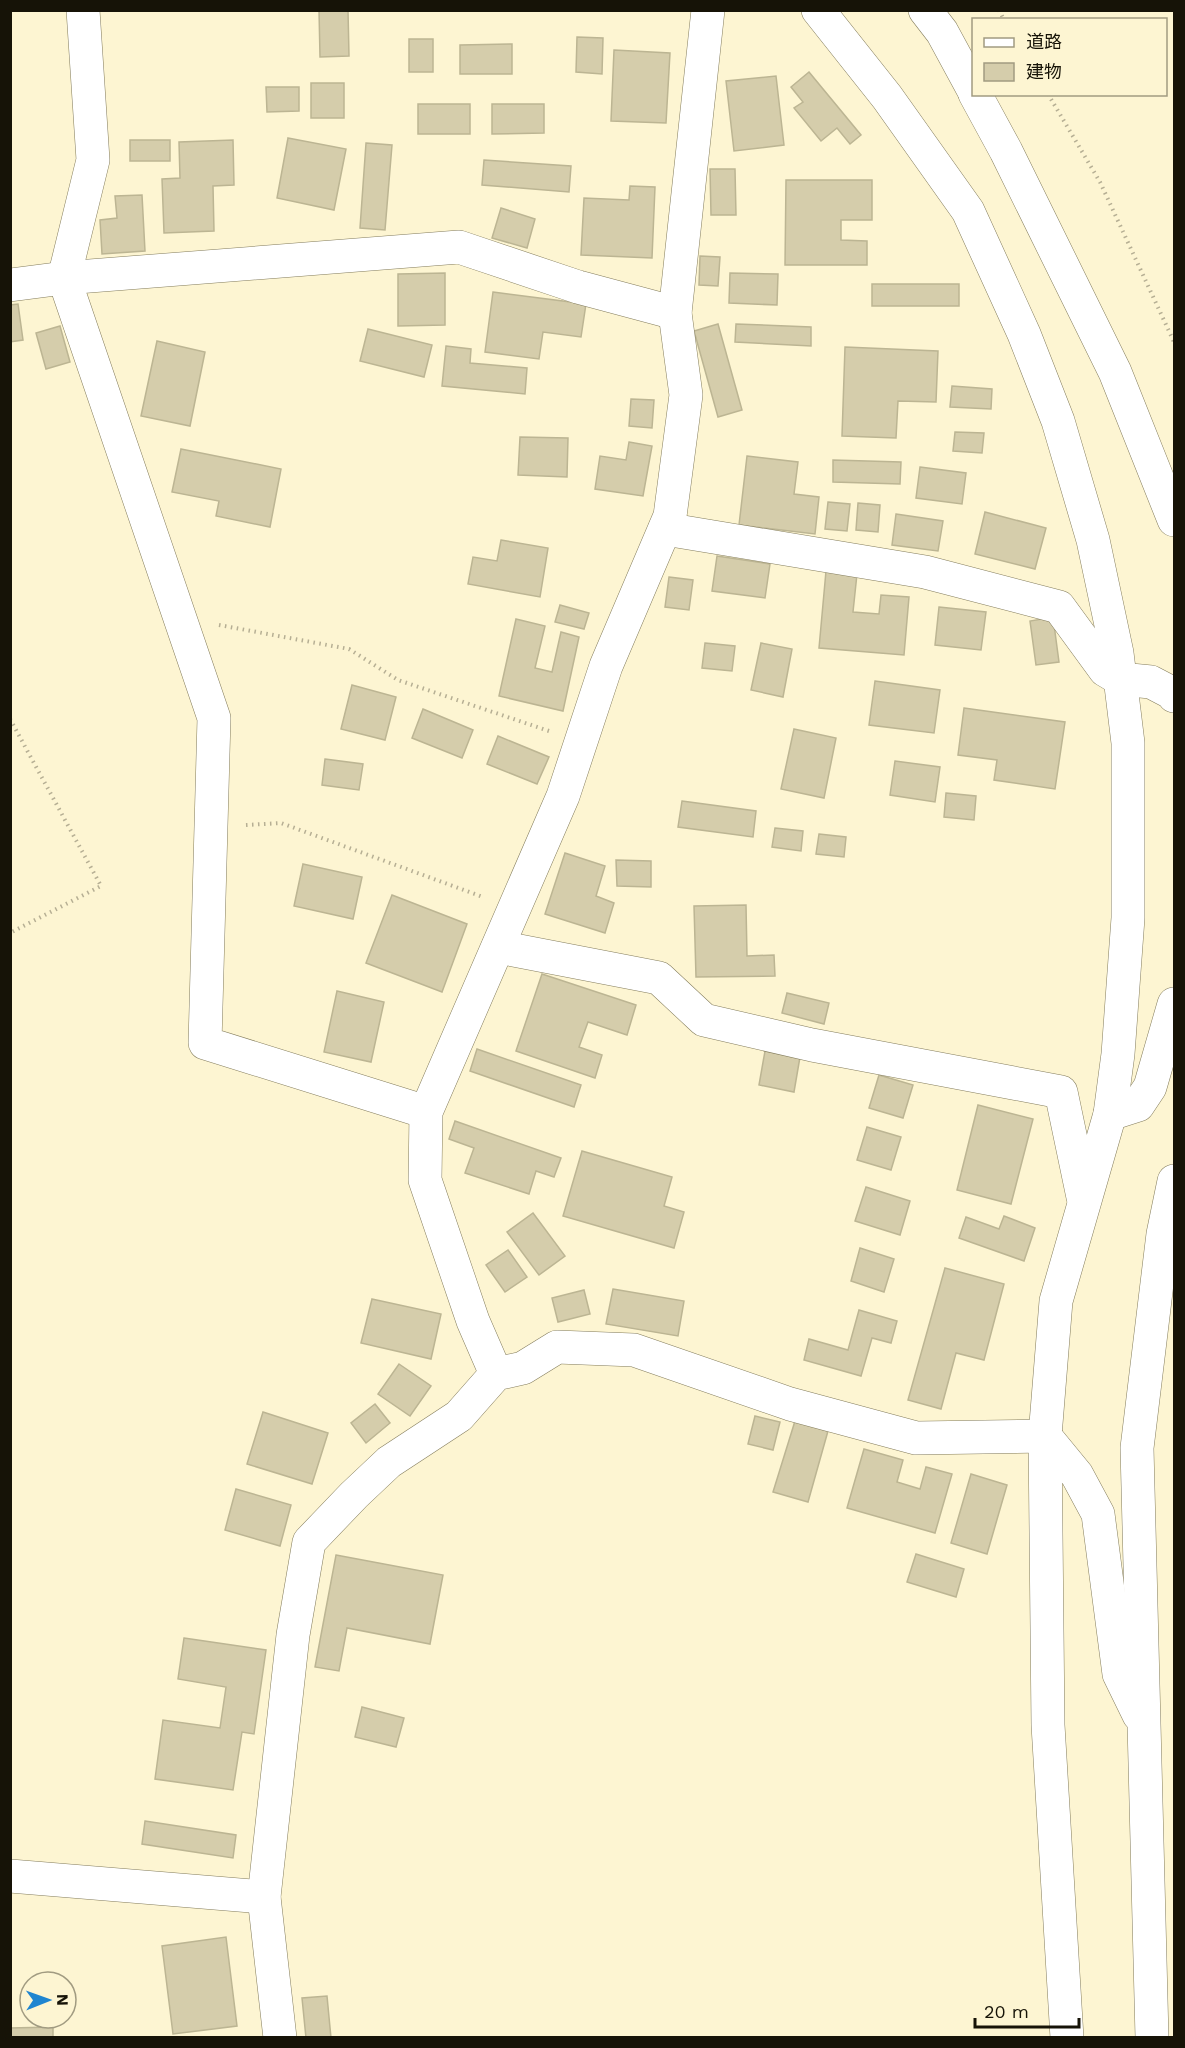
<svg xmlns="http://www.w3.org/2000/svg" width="1185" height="2048" viewBox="0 0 1185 2048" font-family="'Work Sans','Noto Sans JP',sans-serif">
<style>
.building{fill:#d5cdab;stroke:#bcb593;stroke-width:1.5}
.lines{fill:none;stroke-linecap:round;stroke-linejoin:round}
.minor-casing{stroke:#847d5d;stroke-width:34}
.path{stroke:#b6af94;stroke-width:4;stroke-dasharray:1.5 4.5;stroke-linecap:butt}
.minor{stroke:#fff;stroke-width:33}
</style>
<rect width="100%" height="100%" fill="#fdf5d2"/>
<g class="building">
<path d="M319 10H348L349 56 320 57Z"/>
<path d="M577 37 603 38 602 74 576 72Z"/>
<rect x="409" y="39" width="24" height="33"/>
<path d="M512 44V74H460V45Z"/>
<path d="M614 50 670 53 666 123 611 121Z"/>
<path d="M809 72 861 135 850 144 837 128 821 141 794 108 803 102 791 87Z"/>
<path d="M776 76 784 145 734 151 726 81Z"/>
<rect x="311" y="83" width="33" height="35"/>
<path d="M266 87H299V111L267 112Z"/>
<rect x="418" y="104" width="52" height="30"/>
<path d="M492 104H544V133L492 134Z"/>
<path d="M288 138 346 149 334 210 277 198Z"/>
<rect x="130" y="140" width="40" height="21"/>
<path d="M233 140 234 185 213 186 214 231 164 233 162 179 180 178 179 142Z"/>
<path d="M366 143 392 145 385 230 360 228Z"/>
<path d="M484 160 571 166 569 192 482 185Z"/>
<path d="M710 169H735L736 215H711Z"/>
<path d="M786 180H872V220H841V240L867 241V265H785Z"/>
<path d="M630 186 655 187 652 258 581 255 584 198 629 200Z"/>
<path d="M142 195 145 251 102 254 100 220 117 218 115 196Z"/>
<path d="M501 208 535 219 527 248 492 238Z"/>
<path d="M700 256 720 257 718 286 699 285Z"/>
<path d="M445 273V325L398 326V274Z"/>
<path d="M730 273 778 274 777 305 729 303Z"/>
<rect x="872" y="284" width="87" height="22"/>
<path d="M493 292 586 304 581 337 543 332 539 359 485 352Z"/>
<path d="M18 304 23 340 10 342V305Z"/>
<path d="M718 324 742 410 718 417 694 331Z"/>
<path d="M736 324 811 327V346L735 342Z"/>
<path d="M60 326 70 362 46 369 36 333Z"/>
<path d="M368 329 432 345 424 377 360 361Z"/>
<path d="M157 341 205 352 190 426 141 416Z"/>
<path d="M446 346 471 349 470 363 527 368 525 394 442 386Z"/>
<path d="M845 347 938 351 936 402 898 401 896 438 842 436Z"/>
<path d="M952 386 992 389 991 409 950 407Z"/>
<path d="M631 399 654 400 652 428 629 426Z"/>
<path d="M955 432 984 433 982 453 953 451Z"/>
<path d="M520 437 568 438 567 477 518 475Z"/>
<path d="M629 442 652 446 643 496 595 489 600 456 626 460Z"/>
<path d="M181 449 281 469 270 527 216 516 219 501 172 492Z"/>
<path d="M747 456 798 462 794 494 819 497 815 534 739 525Z"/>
<path d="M833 460 901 462 900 484 833 482Z"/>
<path d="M920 467 966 473 962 504 916 498Z"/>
<path d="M828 502 850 504 847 531 825 529Z"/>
<path d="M858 503 880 505 878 532 856 530Z"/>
<path d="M985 512 1046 528 1035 569 975 554Z"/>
<path d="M896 514 943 521 938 551 892 545Z"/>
<path d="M501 540 548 548 540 597 468 584 473 557 497 561Z"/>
<path d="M717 556 770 564 765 598 712 591Z"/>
<path d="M826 571 857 574 853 612 879 614 881 595 909 597 904 655 819 648Z"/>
<path d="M669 577 693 580 689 610 665 607Z"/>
<path d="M560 605 589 613 584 629 555 622Z"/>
<path d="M939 607 986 612 981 650 935 645Z"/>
<path d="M1053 617 1059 662 1036 665 1030 621Z"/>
<path d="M516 619 545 626 535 668 552 672 561 632 579 637 563 711 499 696Z"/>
<path d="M705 643 735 646 732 671 702 668Z"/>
<path d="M761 643 792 649 783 697 751 690Z"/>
<path d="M875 681 940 690 934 733 869 725Z"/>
<path d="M352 685 396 697 385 740 341 729Z"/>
<path d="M964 708 1065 722 1055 789 994 780 997 760 958 755Z"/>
<path d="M423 709 473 730 462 758 412 738Z"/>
<path d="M794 729 836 738 824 798 781 789Z"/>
<path d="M498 736 549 757 537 784 487 764Z"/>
<path d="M325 759 363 764 359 790 322 785Z"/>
<path d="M895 761 940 767 935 802 890 795Z"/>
<path d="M946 793 976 796 974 820 944 817Z"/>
<path d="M682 801 756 811 753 837 678 827Z"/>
<path d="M775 828 803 831 801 851 772 847Z"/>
<path d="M819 834 846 837 844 857 816 854Z"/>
<path d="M565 853 605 866 596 896 614 903 605 933 545 914Z"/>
<path d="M616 860 651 861V887L617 886Z"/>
<path d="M303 864 362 877 353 919 294 906Z"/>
<path d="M392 895 467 924 442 992 366 963Z"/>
<path d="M746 905 747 956 774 955 775 976 696 977 694 906Z"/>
<path d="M542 974 636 1005 627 1035 588 1022 579 1047 602 1055 595 1078 516 1051Z"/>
<path d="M337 991 384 1002 371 1062 324 1052Z"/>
<path d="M787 993 829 1003 824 1024 782 1013Z"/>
<path d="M477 1049 581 1085 574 1107 470 1071Z"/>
<path d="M765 1051 800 1057 794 1092 759 1085Z"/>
<path d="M879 1075 913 1085 903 1118 869 1108Z"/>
<path d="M978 1105 1033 1119 1011 1204 957 1190Z"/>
<path d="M455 1121 561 1158 554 1177 536 1171 529 1194 465 1173 474 1148 449 1139Z"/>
<path d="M867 1127 901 1137 891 1170 857 1160Z"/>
<path d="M582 1151 672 1177 664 1206 684 1212 674 1248 563 1216Z"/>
<path d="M866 1187 910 1201 900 1235 855 1221Z"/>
<path d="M533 1213 565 1256 539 1275 507 1232Z"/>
<path d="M1004 1216 1035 1228 1024 1261 959 1238 966 1217 999 1229Z"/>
<path d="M860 1248 894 1259 884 1292 851 1281Z"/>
<path d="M508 1250 527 1277 505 1292 486 1265Z"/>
<path d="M945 1268 1004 1284 984 1360 956 1353 941 1409 908 1400Z"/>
<path d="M613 1289 684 1301 678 1336 606 1324Z"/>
<path d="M584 1290 590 1314 558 1322 552 1298Z"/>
<path d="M372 1299 441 1314 431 1359 361 1343Z"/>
<path d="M859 1310 897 1321 891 1343 872 1338 861 1376 804 1360 809 1339 848 1350Z"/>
<path d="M399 1364 431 1386 410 1416 378 1394Z"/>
<path d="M375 1404 390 1423 366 1443 351 1423Z"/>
<path d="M263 1412 328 1433 312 1484 247 1464Z"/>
<path d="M755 1416 780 1422 773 1450 748 1444Z"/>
<path d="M795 1421 828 1431 808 1502 773 1492Z"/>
<path d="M864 1449 903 1460 897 1482 920 1489 926 1467 952 1474 935 1533 847 1508Z"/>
<path d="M971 1474 1007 1485 987 1554 951 1543Z"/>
<path d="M236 1489 291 1505 280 1546 225 1530Z"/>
<path d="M916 1554 964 1569 956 1597 907 1582Z"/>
<path d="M336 1555 443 1575 430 1644 347 1628 339 1671 315 1667Z"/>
<path d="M184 1638 266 1650 254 1734 242 1732 233 1790 155 1779 163 1720 220 1728 226 1687 178 1679Z"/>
<path d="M362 1707 404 1718 396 1747 355 1737Z"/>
<path d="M145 1821 236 1835 233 1858 142 1844Z"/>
<path d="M226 1937 237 2026 173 2034 162 1946Z"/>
<path d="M327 1996 331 2038H306L302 1998Z"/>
<path d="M53 2027V2038H10V2028Z"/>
</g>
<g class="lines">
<g class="minor-casing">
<g id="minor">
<path d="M83 10 93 160 64 278 214 718 205 1043 426 1112"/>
<path d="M818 10 887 97 968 211 1024 334 1058 421 1093 540 1117 653 1128 743V918L1118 1054 1110 1114 1056 1301 1045 1436 1048 1725 1067 2038"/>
<path d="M925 10 942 32 974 91"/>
<path d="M975 94 1006 151 1115 372 1174 520"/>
<path d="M10 285 64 278 459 247 578 287 675 313"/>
<path d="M665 529 925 572 1059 607 1105 670 1120 679 1151 682 1172 693 1174 696"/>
<path d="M498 947 659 978 704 1020 812 1045 1061 1092 1083 1197"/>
<path d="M1110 1114 1138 1105 1150 1087 1174 1004"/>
<path d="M496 1374 473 1321 425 1180 426 1112 563 796 606 666 670 516 686 395 675 313 708 10"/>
<path d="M1045 1436 1077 1475 1098 1514 1119 1674 1139 1715"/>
<path d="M10 1876 264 1897"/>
<path d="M280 2038 264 1897 293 1635 309 1542 354 1495 389 1462 459 1416 496 1374 523 1368 557 1347 634 1350 790 1404 916 1438 1045 1436"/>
<path d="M1152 2038 1137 1448 1163 1234 1174 1181"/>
</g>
</g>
<g class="path">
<path d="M999 10 1004 20"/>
<path d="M1048 94 1100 182 1174 342"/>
<path d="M219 625 349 649 398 680 549 731"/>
<path d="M10 719 101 886 10 933"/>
<path d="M246 825 281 823 483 897"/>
</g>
<use href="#minor" class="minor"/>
</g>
<rect width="1185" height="2048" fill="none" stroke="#161307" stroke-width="24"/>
<rect x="972" y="18" width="195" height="78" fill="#fdf5d2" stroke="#a19b81" stroke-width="1.5"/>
<rect x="984" y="38" width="30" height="9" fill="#ffffff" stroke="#a19b81" stroke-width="1.5"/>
<text x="1026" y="48" font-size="18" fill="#161307">道路</text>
<rect x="984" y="63" width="30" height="18" fill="#d5cdab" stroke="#a19b81" stroke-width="1.5"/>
<text x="1026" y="78" font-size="18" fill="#161307">建物</text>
<g transform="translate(48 2000) rotate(89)"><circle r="28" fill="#fdf5d2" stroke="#a19b81" stroke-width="1.5"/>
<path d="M0-4.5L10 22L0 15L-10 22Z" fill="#1f85d0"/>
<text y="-9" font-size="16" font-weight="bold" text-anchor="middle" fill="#161307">N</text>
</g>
<path d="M975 2018v9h104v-9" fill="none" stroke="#161307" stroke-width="3"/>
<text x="984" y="2018" font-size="18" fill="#161307" stroke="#fdf5d2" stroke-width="4.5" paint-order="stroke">20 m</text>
</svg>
